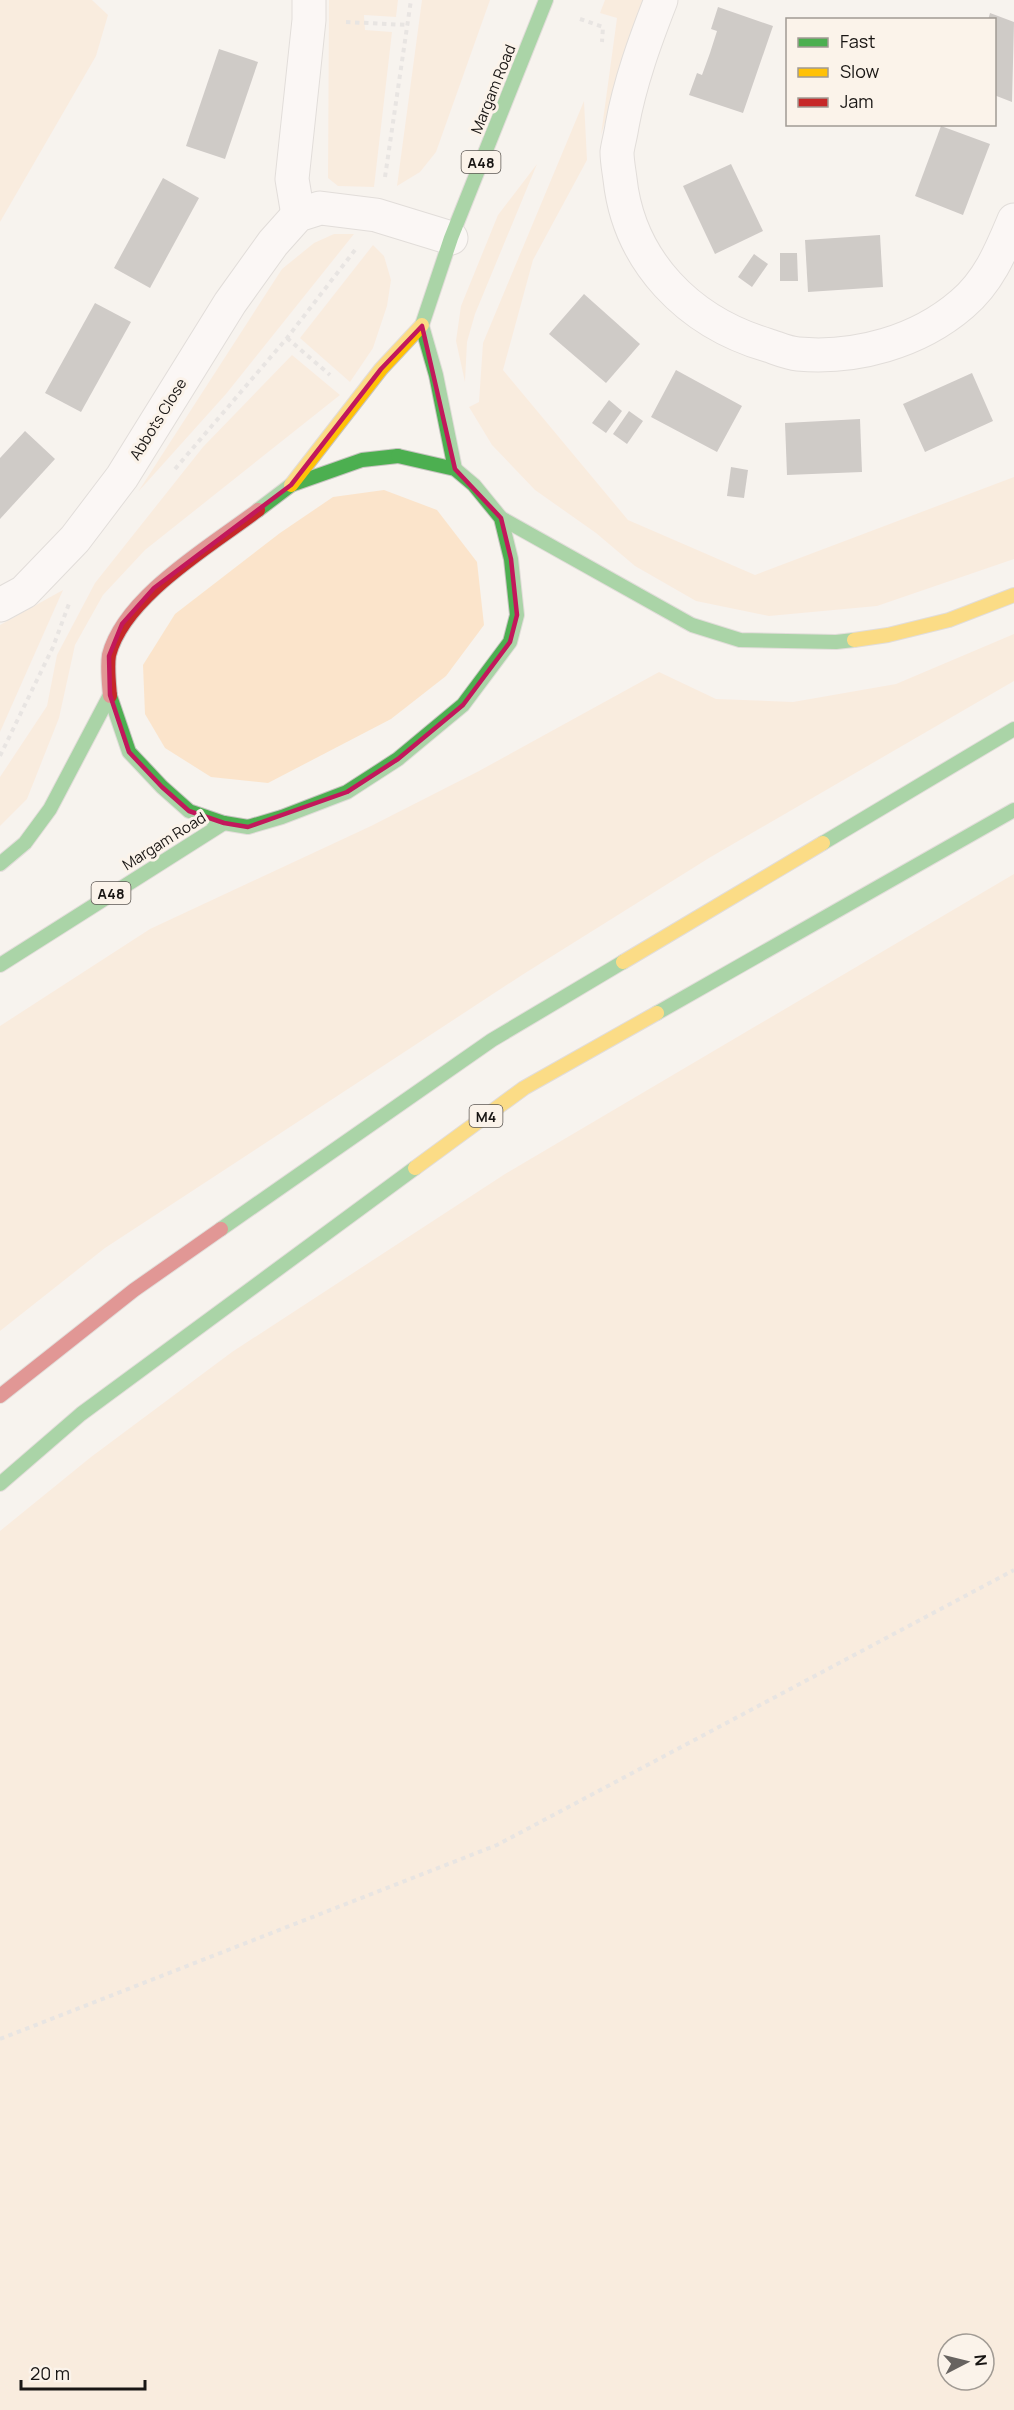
<svg xmlns="http://www.w3.org/2000/svg" width="1014" height="2410" viewBox="0 0 1014 2410" font-family="Manrope,sans-serif">
<style>
.green{fill:#fbe4cb;fill-rule:evenodd}
.building{fill:#9e9b98}
.lines{fill:none;stroke-linecap:round;stroke-linejoin:round}
.street-casing{stroke:#c7c4c0;stroke-width:35}
.fast-casing{stroke:#c7c4c0;stroke-width:16}
.slow-casing{stroke:#c7c4c0;stroke-width:16}
.jam-casing{stroke:#c7c4c0;stroke-width:16}
.path{stroke:#d6d4d3;stroke-width:4;stroke-dasharray:4.5 4.5;stroke-linecap:butt}
.street{stroke:#fefdfc;stroke-width:33}
.fast{stroke:#4caf50;stroke-width:14}
.slow{stroke:#ffc107;stroke-width:14}
.jam{stroke:#c62828;stroke-width:14}
.marked{fill:none;stroke:#c2185b;stroke-width:4.5;stroke-linejoin:round}
.labels{text-anchor:middle;dominant-baseline:central;stroke-width:6;stroke-linejoin:round;paint-order:stroke}
.shield{fill:#fbf3ea;stroke:#5d5854;stroke-width:1.5}
.shield-label{font-size:14px;font-weight:bold;fill:#191614}
.street-label{font-size:15px;fill:#191614;stroke:#fbf3ea}
</style>
<rect width="100%" height="100%" fill="#f7f3ee"/>
<g class="green">
<path d="M0 0H92L108 15 96 56 0 222Z"/>
<path d="M329 0H398L396 17 364 15 365 30 392 32 374 187 338 186 328 178Z"/>
<path d="M422 0H490L436 152 420 172 397 186Z"/>
<path d="M605 0H643L601 135 617 18 600 13Z"/>
<path d="M584 101 587 160 533 260 503 370 628 520 755 575 1014 477V559L877 606 769 616 696 601 635 566 596 533 535 490 492 445 469 407 479 402 483 343Z"/>
<path d="M537 164 475 314 467 342 465 382 456 341 461 306 498 215Z"/>
<path d="M334 234H354L226 394 138 492 282 269 314 243Z"/>
<path d="M373 245 384 256 391 280 387 306 373 348 350 382 300 338Z"/>
<path d="M292 355 340 395 145 550 103 595 75 645 59 718 27 799 0 826V777L47 706 57 655 95 583 203 447Z"/>
<path d="M384 490 437 510 477 562 484 625 446 676 391 719 268 783 211 777 165 748 145 714 143 665 175 614 280 533 333 497Z"/>
<path d="M63 590 0 732V625Z"/>
<path d="M1014 634V681L709 858 522 975 105 1248 0 1331V1026L150 929 371 826 479 771 659 672 716 699 793 702 896 684Z"/>
<path d="M1014 874V2410H0V1531L91 1457 232 1352 505 1174ZM948 2344H984V2380H948Z"/>
</g>
<g class="building">
<path d="M718 7 773 26 743 113 689 95 697 73 702 75 710 53 717 31 711 29Z"/>
<path d="M990 13 1014 22 1012 102 994 95V20H988Z"/>
<path d="M219 49 258 62 225 159 186 146Z"/>
<path d="M941 126 990 144 963 215 915 196Z"/>
<path d="M731 164 763 231 715 254 683 186Z"/>
<path d="M163 178 199 198 150 288 114 268Z"/>
<path d="M880 235 883 287 808 292 805 240Z"/>
<path d="M780 253H797L798 281H780Z"/>
<path d="M754 254 768 264 752 287 738 277Z"/>
<path d="M584 294 640 344 606 383 549 334Z"/>
<path d="M95 303 131 322 81 412 45 393Z"/>
<path d="M676 370 742 406 717 452 651 417Z"/>
<path d="M972 373 993 421 925 452 903 404Z"/>
<path d="M609 400 622 411 606 433 592 423Z"/>
<path d="M629 411 643 421 627 444 613 434Z"/>
<path d="M860 419 862 472 787 475 785 423Z"/>
<path d="M25 431 55 459 0 519V458Z"/>
<path d="M731 467 748 470 744 498 727 496Z"/>
</g>
<g class="lines">
<g class="street-casing">
<g id="street">
<path d="M661 0C645 41 630 82 622 126 621 134 618 144 617 152 617 161 619 171 620 179 629 262 689 322 767 345 777 348 787 353 798 354 856 359 918 342 962 304 989 281 1001 251 1014 220"/>
<path d="M298 215 292 179 309 20V0"/>
<path d="M0 605 24 592 75 539 122 477 230 303 273 243 298 215 320 208 376 215 451 238"/>
</g>
</g>
<g class="fast-casing">
<g id="fast">
<path d="M422 325 451 238 546 0"/>
<path d="M422 326 436 375 455 469"/>
<path d="M258 510 291 485 362 460 398 456"/>
<path d="M501 518 692 625 740 640 836 642 854 640"/>
<path d="M110 696 129 752 162 787 189 811 224 823 248 827 282 817 347 792 398 759 463 705 510 642 517 615 511 559 501 518 474 485 455 469 398 456"/>
<path d="M823 843 1014 729"/>
<path d="M0 864 25 843 50 809 110 695"/>
<path d="M0 965 224 823"/>
<path d="M657 1013 1014 810"/>
<path d="M221 1229 492 1040 623 962"/>
<path d="M0 1484 81 1414 415 1168"/>
</g>
</g>
<g class="slow-casing">
<g id="slow">
<path d="M291 485 381 369 422 325"/>
<path d="M854 640 888 635 949 620 1014 595"/>
<path d="M623 962 823 843"/>
<path d="M415 1168 524 1088 657 1013"/>
</g>
</g>
<g class="jam-casing">
<g id="jam">
<path d="M110 696C109 684 107 667 109 655 124 596 212 545 258 510"/>
<path d="M0 1396 134 1290 221 1229"/>
</g>
</g>
<g class="path">
<path d="M580 19 603 27 602 42"/>
<path d="M346 22 408 25"/>
<path d="M385 177 411 0"/>
<path d="M287 338 330 375"/>
<path d="M175 469 287 338 355 250"/>
<path d="M0 756 53 647 70 601"/>
<path d="M0 2039 497 1845 1014 1570"/>
</g>
<use href="#street" class="street"/>
<use href="#fast" class="fast"/>
<use href="#slow" class="slow"/>
<use href="#jam" class="jam"/>
</g>
<path d="M0 0H1014V2410H0ZM422 326 455 469 501 518 511 559 517 615 510 642 463 705 398 759 347 792 248 827 224 823 189 811 162 787 129 752 110 695 109 656 122 624 154 588 291 485 381 369Z" fill="#f7f3ee" fill-opacity=".55" fill-rule="evenodd"/>
<path class="marked" d="M422 326 455 469 501 518 511 559 517 615 510 642 463 705 398 759 347 792 248 827 224 823 189 811 162 787 129 752 110 695 109 656 122 624 154 588 291 485 381 369Z"/>
<g class="labels">
<g class="shield">
<rect x="461.5" y="151" width="39" height="22" rx="4.5"/>
<rect x="91.5" y="882" width="39" height="22" rx="4.5"/>
<rect x="469.5" y="1105" width="33" height="22" rx="4.5"/>
</g>
<g class="shield-label">
<text x="481" y="162">A48</text>
<text x="111" y="893">A48</text>
<text x="486" y="1116">M4</text>
</g>
<g class="street-label">
<text transform="translate(493 89) rotate(-68)">Margam Road</text>
<text transform="translate(158 419) rotate(-58)">Abbots Close</text>
<text transform="translate(164 841) rotate(-32)">Margam Road</text>
</g>
</g>
<rect x="786" y="18" width="210" height="108" fill="#fbf3ea" stroke="#a19b94" stroke-width="1.5"/>
<rect x="798" y="38" width="30" height="9" fill="#4caf50" stroke="#a19b94" stroke-width="1.5"/>
<text x="840" y="48" font-size="18" fill="#191614">Fast</text>
<rect x="798" y="68" width="30" height="9" fill="#ffc107" stroke="#a19b94" stroke-width="1.5"/>
<text x="840" y="78" font-size="18" fill="#191614">Slow</text>
<rect x="798" y="98" width="30" height="9" fill="#c62828" stroke="#a19b94" stroke-width="1.5"/>
<text x="840" y="108" font-size="18" fill="#191614">Jam</text>
<g transform="translate(966 2362) rotate(83)"><circle r="28" fill="#fbf3ea" stroke="#a19b94" stroke-width="1.5"/>
<path d="M0-4.5L10 22L0 15L-10 22Z" fill="#676360"/>
<text y="-9" font-size="16" font-weight="bold" text-anchor="middle" fill="#191614">N</text>
</g>
<path d="M21 2380v9h124v-9" fill="none" stroke="#191614" stroke-width="3"/>
<text x="30" y="2380" font-size="18" fill="#191614" stroke="#fbf3ea" stroke-width="4.5" paint-order="stroke">20 m</text>
</svg>
